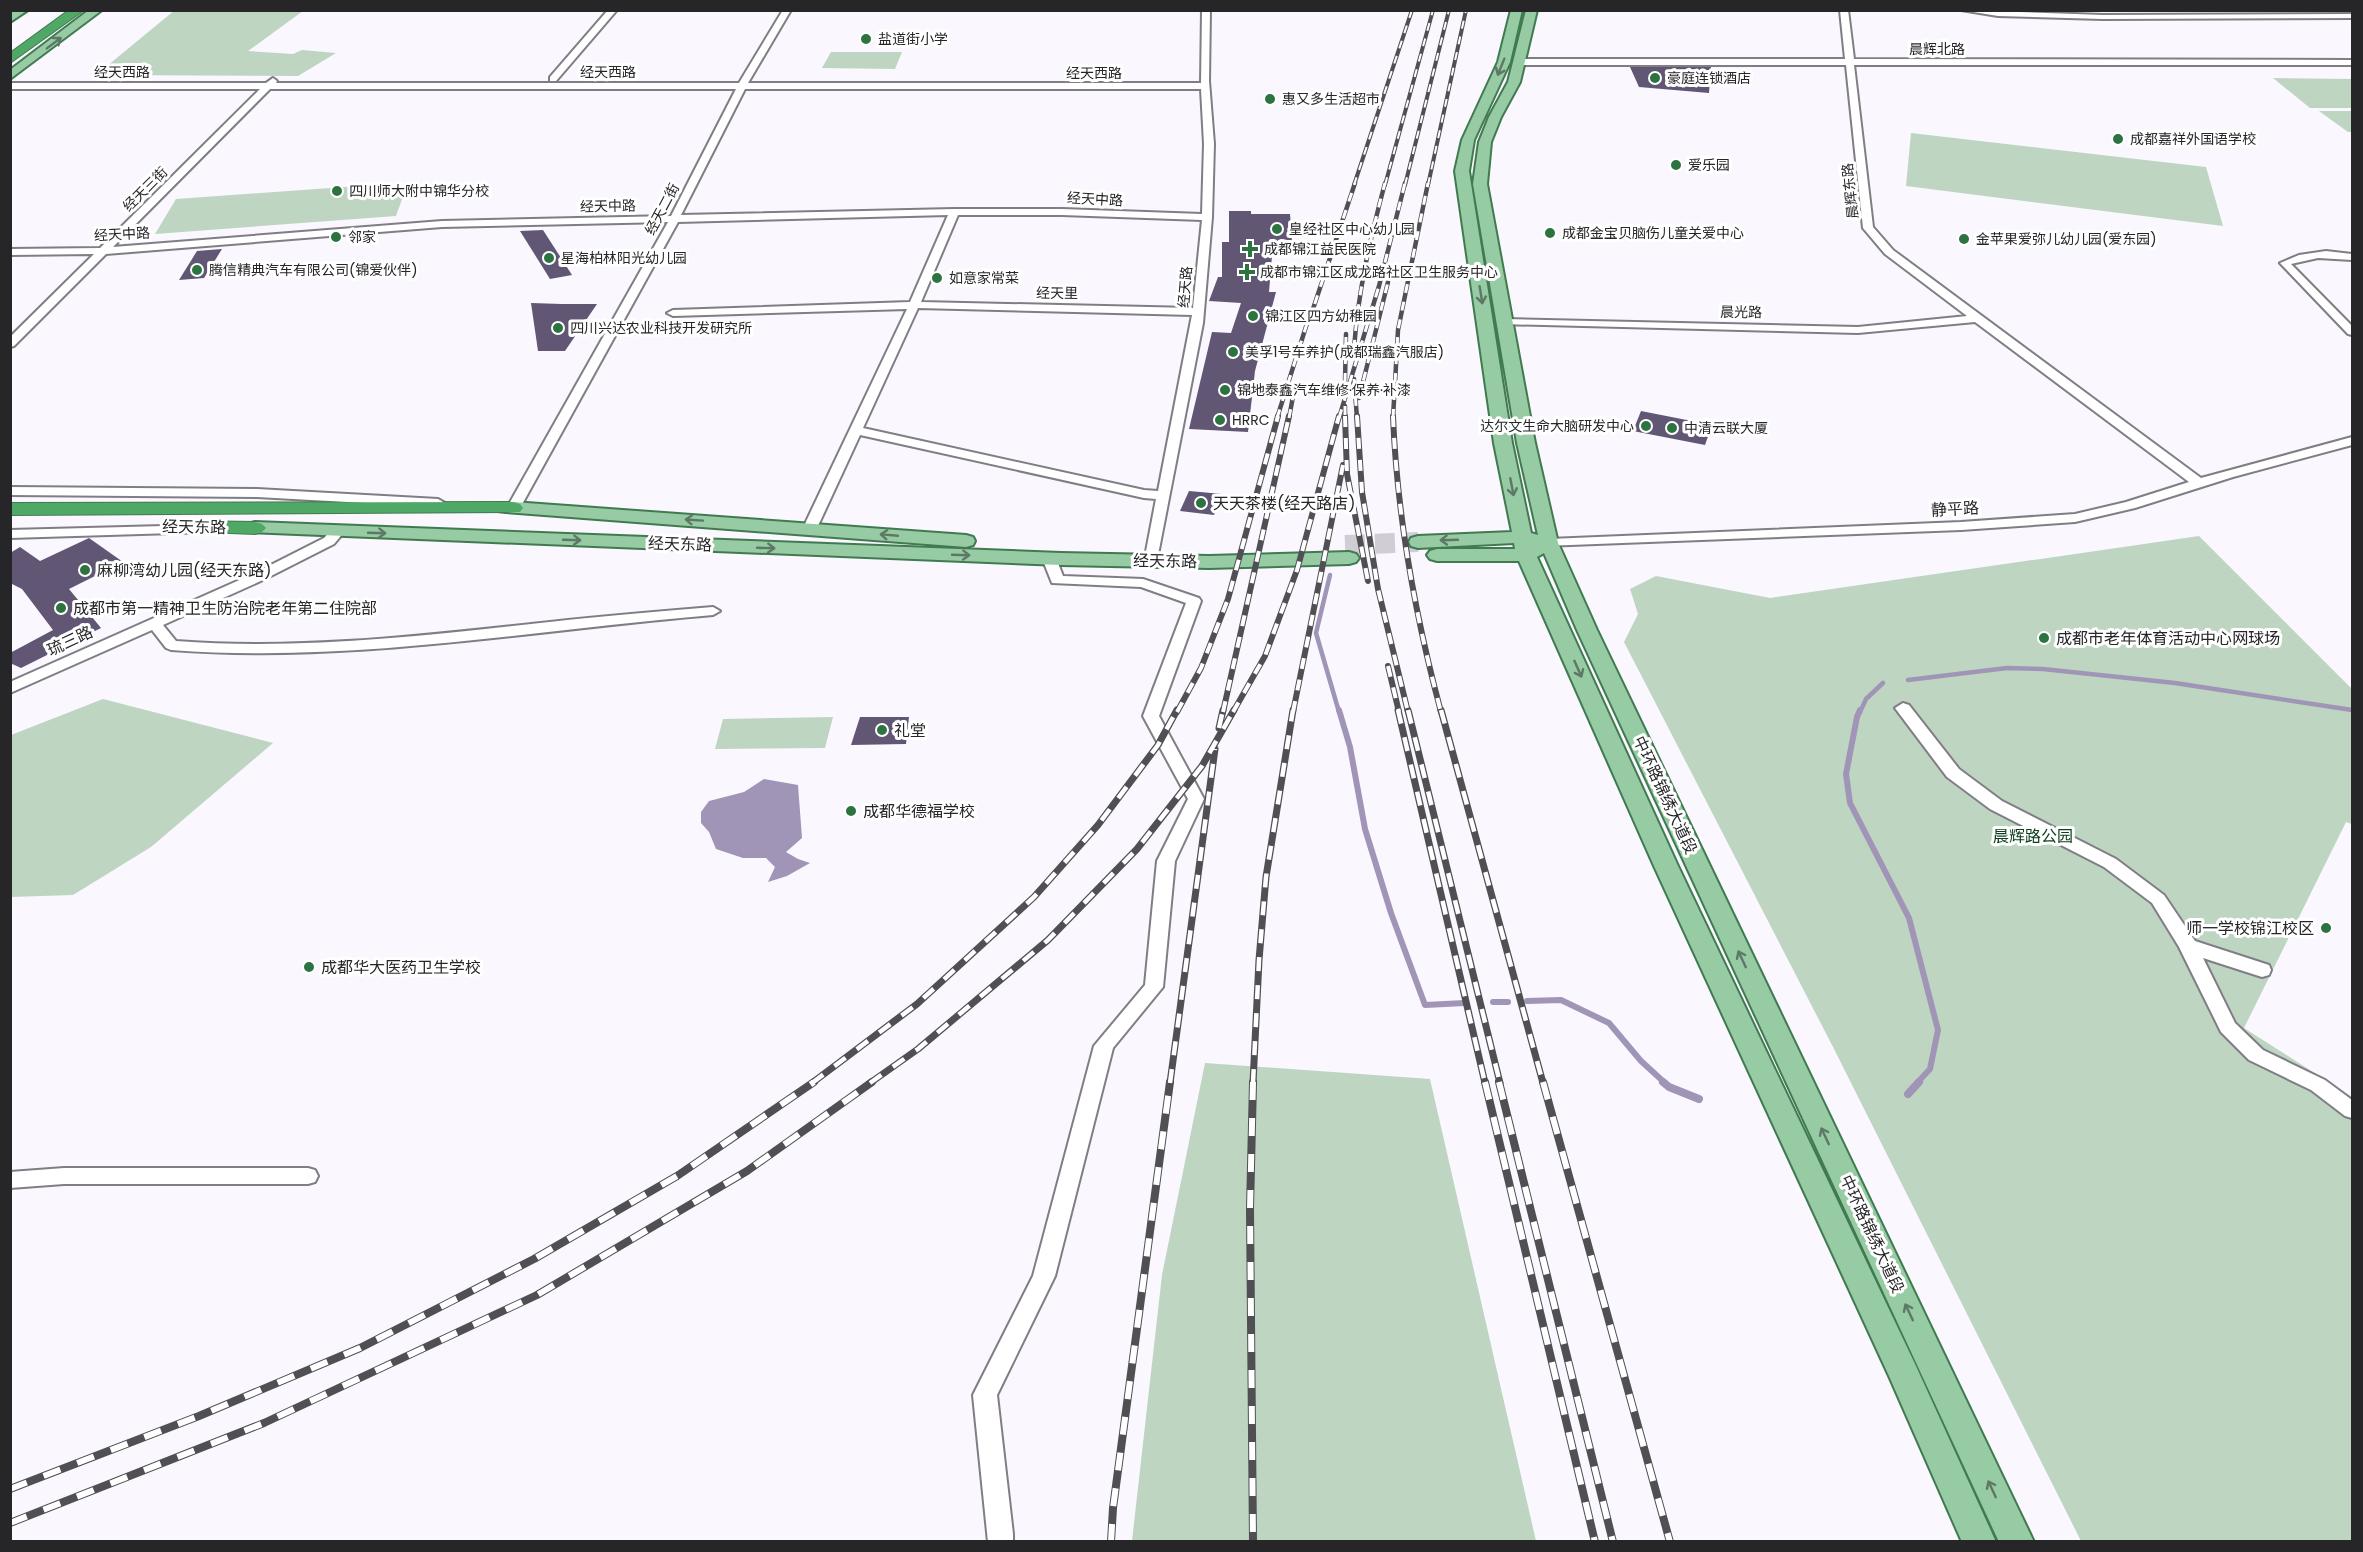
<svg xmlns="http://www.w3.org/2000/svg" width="2363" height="1552" viewBox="0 0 2363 1552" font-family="Poppins,'Noto Sans SC',sans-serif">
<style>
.green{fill:#bed5c1}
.water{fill:#a095b6}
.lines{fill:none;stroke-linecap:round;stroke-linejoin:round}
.stream-far2{stroke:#a095b6;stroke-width:4.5}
.stream-far1{stroke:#a095b6;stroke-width:6}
.stream{stroke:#a095b6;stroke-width:8}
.building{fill:#615674}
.major-tunnel{stroke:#d0cdd4;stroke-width:20;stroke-dasharray:20 10;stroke-linecap:butt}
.minor-casing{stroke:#807d85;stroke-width:4}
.major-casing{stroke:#417a50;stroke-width:4}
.highway-casing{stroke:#417a50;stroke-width:2}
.minor{fill:#fff;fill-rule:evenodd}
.major{fill:#96cba3;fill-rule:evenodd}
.highway{fill:#50a866;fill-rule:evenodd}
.rail-far4-casing{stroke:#504f53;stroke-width:4}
.rail-far3-casing{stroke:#504f53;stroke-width:4.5}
.rail-far2-casing{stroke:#504f53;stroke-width:6}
.rail-far1-casing{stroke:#504f53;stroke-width:7}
.rail-casing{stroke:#504f53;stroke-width:8}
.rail-far4{stroke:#fff;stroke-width:2;stroke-dasharray:8;stroke-linecap:butt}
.rail-far3{stroke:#fff;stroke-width:3;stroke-dasharray:9;stroke-linecap:butt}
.rail-far2{stroke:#fff;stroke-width:4;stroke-dasharray:11;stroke-linecap:butt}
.rail-far1{stroke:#fff;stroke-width:4.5;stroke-dasharray:14;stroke-linecap:butt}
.rail{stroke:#fff;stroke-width:6;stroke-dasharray:18;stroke-linecap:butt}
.oneway{stroke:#5e7866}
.poi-dot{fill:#2c7340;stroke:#fff;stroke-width:2}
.labels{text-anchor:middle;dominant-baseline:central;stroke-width:6;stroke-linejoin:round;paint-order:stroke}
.far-poi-label{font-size:14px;fill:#262528;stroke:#fff;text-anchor:start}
.far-street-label{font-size:14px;fill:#262528;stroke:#fff}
.poi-label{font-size:16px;fill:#262528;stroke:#fff;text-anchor:start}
.street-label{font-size:16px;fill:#262528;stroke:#fff}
.park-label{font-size:16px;fill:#0e401e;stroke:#fff}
</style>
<rect width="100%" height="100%" fill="#faf7ff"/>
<g class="green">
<path d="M175 10 303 11 248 51 293 54 302 50 336 53 298 76 96 75Z"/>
<path d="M831 52H902L895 69 822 68Z"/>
<path d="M2273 78 2352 79V108H2310Z"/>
<path d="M2319 111H2352V132H2348Z"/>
<path d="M1911 133 2206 167 2223 226 1906 186Z"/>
<path d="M386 184 406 188 396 216 155 234 176 199Z"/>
<path d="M2199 536 2352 689V824L2346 822 2244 1028 2352 1097V1541H2081L1832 1045 1624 642 1638 614 1630 589 1656 576 1770 598Z"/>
<path d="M103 699 273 743 151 847 73 895 11 897V735Z"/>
<path d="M833 717 825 748 715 749 723 719Z"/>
<path d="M1205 1063 1430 1079 1536 1541H1132L1162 1275Z"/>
</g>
<path class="water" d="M764 779 798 785 802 838 786 852 798 859 810 863 787 876 768 882 775 867 766 858H743L716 849 709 832 701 823V812L709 801 744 792Z"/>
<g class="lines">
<g class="stream-far2">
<path d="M1330 575 1316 633 1339 712"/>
<path d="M1908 680 2007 668 2043 669 2175 683 2352 710"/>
<path d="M1860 712 1866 699 1883 683"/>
</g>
<g class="stream-far1">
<path d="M1339 710 1350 747 1365 829 1391 913 1425 1005 1465 1003"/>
<path d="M1860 710 1857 717 1846 774 1850 803 1909 918 1938 1030 1930 1069 1917 1083"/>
<path d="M1527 1001 1561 1000 1609 1023 1641 1061 1665 1083"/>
<path d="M1493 1002H1508"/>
</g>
<g class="stream">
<path d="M1663 1082 1669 1087 1699 1099"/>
<path d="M1908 1094 1919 1082"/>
</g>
</g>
<g class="building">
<path d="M1630 67H1711L1709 93 1639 87Z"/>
<path d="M1229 211H1251V214H1290L1292 241 1278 240V256H1272L1269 292H1276L1255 371 1248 432 1189 429 1212 332 1231 333 1241 303 1209 301 1218 277H1222V242H1229Z"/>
<path d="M543 230 572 275 550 279 520 231Z"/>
<path d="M222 249 204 278 179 280 197 251Z"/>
<path d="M531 303 562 304H597L565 351H538Z"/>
<path d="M1641 411 1712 425 1705 445 1633 431Z"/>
<path d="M1189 491 1222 494 1214 515 1180 511Z"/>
<path d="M89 538 123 562 69 589 101 628 21 668 10 663V653L53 630 22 589 10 583V553L20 547 40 561Z"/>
<path d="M860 717H909L906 744 851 745Z"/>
</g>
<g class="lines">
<path class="major-tunnel" d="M1345 545 1418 542"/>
<g class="minor-casing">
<g id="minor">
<path d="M608 10H617L556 81H550V77Z"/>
<path d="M783 10H791L748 83H1201L1202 10H1210L1209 81 1214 144 1212 217 1203 323 1156 565 1151 566 1144 562 1156 499 1144 498 860 435 817 528 810 532 805 531 803 528 907 309 673 316 667 313 673 310 910 302 948 215 678 222 520 508C513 514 497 513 490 507L497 503 509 504 668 222 442 227 106 254 14 346 10 347V337L94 254 10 255V249L100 248 260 89H10V83H266L273 78 277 81 276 83H739ZM270 89H736L671 216 442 221 113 247ZM745 89H1201L1204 144 1202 214 1062 209H954L681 215ZM958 215H1062L1202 220 1193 308 921 302ZM918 308 1192 315 1158 491 1144 490 863 428Z"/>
<path d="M1840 10H1848L1854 59 2352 60V65H1854L1873 227 1893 250 2201 478 2352 437V445L2233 477 2135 508 2075 522 1961 530 1544 546 1542 543 1544 540 1549 539 1961 522 2075 514 2126 502 2189 482 1975 322 1858 333 1500 324V320L1504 319 1858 327 1967 316 1885 254 1863 228 1846 65H1521L1517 62 1521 59H1845Z"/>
<path d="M1961 10 2103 15 2352 14V18L2103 19 1998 16Z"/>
<path d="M2326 251 2352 254V260L2318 258 2291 264 2352 326V335L2348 334 2280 263 2299 255Z"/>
<path d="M10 487 257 489 438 499 445 503 438 507 257 497 10 495Z"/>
<path d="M202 525 207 526 209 529 207 532 10 538V530Z"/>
<path d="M338 527 345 531 334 544 263 580 163 625 176 641C295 650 412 637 531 624 592 617 652 612 713 607L720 611 713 615C533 630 352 664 171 650L166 648 152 630 10 693V682L253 574 324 538 333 528Z"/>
<path d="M1049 554 1056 558 1063 576 1143 579 1199 598 1201 601 1159 716 1204 799 1175 861 1163 987 1113 1048 1055 1276 997 1395 1013 1534V1542H988L973 1395 1033 1276 1094 1046 1145 985 1157 861 1188 799 1143 716 1186 603 1141 587 1052 583 1042 558Z"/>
<path d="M1903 703 1909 705 1959 769 2002 801 2116 859 2164 895 2195 941 2269 965 2271 970 2269 975 2262 977 2203 958 2235 1023 2263 1050 2325 1080 2352 1100V1118L2345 1116 2311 1090 2249 1060 2221 1032 2179 947 2152 903 2104 867 1990 809 1947 777 1895 708Z"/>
<path d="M64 1168H308L315 1170 318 1176 315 1182 308 1184H64L10 1188V1172Z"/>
</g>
</g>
<g class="major-casing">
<g id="major">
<path d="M15 10H28L10 22V14Z"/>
<path d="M89 10H102L10 79V70Z"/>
<path d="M1511 10H1522L1510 62 1474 140 1469 171 1512 443 1531 533 1538 535 1517 443 1473 184 1479 142 1489 117 1508 82 1526 10H1537L1520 82 1501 117 1491 142 1487 184 1535 443 1558 543 1597 630 2034 1542H1999L1577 630 1544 553 1537 557 1678 866 1916 1366 1996 1542H1962L1889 1376 1654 866 1519 561H1437L1430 559 1427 555 1430 551 1437 549H1515L1514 543 1418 548 1411 546 1409 542 1411 538 1418 536 1512 532 1494 443 1455 171 1462 140 1498 62Z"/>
<path d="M513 502 966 535 973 537 975 541 973 545 966 547 506 512 504 508 506 504Z"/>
<path d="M255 522 1061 553 1209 556 1349 552 1356 554 1359 558 1356 562 1349 564 1209 568 1061 565 248 532 246 528 248 524Z"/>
</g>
</g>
<g class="highway-casing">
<g id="highway">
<path d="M69 10H84L10 63V53Z"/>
<path d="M513 502 520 504 523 508 520 512 10 515V503Z"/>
<path d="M188 521 255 522 262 524 266 528 262 532 255 534 181 531 177 527 181 523Z"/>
</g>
</g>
<use href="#minor" class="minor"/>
<use href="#major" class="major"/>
<use href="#highway" class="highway"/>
<g class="rail-far4-casing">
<g id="rail-far4">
<path d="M1354 185 1412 10"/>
<path d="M1385 185 1433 10"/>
<path d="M1405 185 1449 10"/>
<path d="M1428 185 1466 10"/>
</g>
</g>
<g class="rail-far3-casing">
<g id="rail-far3">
<path d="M1309 321 1355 183"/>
<path d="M1354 349C1358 292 1370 239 1385 183"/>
<path d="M1354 379 1357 418"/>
<path d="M1345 382 1346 334"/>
<path d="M1359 398 1388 282"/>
<path d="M1345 406V418"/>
<path d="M1277 418 1310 314"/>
<path d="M1289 418 1294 391"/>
<path d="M1339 418 1379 286 1405 183"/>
<path d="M1393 418 1398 330 1428 183"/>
</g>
</g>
<g class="rail-far2-casing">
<g id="rail-far2">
<path d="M1345 416 1347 474 1368 581"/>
<path d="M1357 416 1362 492 1378 589 1408 712"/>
<path d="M1393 416C1397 516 1415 615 1441 712"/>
<path d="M1388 666 1399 712"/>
<path d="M1177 712 1201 668 1228 599 1278 416"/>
<path d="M1223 712 1289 416"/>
<path d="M1233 712 1265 656 1297 570 1339 416"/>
<path d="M1293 712 1343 465"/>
</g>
</g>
<g class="rail-far1-casing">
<g id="rail-far1">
<path d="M1398 710 1485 1083"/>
<path d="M1408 710 1500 1083"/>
<path d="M1441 710 1543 1083"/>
<path d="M1219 728 1223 710"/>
<path d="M812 1083 917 1004 1034 897 1098 825 1158 745 1177 710"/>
<path d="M870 1083 918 1049 1048 940 1137 849 1202 766 1234 710"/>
<path d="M1170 1083 1215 749"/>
<path d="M1253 1083 1259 960 1266 877 1293 710"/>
</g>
</g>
<g class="rail-casing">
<g id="rail">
<path d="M1253 1082 1250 1209 1253 1542"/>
<path d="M1485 1082 1595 1542"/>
<path d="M1499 1082 1613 1542"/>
<path d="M1543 1082 1670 1542"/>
<path d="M10 1489 199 1416 360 1348 534 1259 677 1176 814 1082"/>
<path d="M10 1523 264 1423 537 1295 747 1171 872 1082"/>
<path d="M1111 1542 1113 1508 1170 1082"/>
</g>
</g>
<use href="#rail-far4" class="rail-far4"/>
<use href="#rail-far3" class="rail-far3"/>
<use href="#rail-far2" class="rail-far2"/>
<use href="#rail-far1" class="rail-far1"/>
<use href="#rail" class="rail"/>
</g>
<defs><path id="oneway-shaft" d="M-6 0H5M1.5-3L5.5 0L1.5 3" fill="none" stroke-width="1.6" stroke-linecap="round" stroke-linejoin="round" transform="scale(1.5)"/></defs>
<g class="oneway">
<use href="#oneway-shaft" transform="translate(54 43) rotate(-37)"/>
<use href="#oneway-shaft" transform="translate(1501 67) rotate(112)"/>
<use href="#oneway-shaft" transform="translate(1481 295) rotate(81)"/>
<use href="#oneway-shaft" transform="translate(1512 487) rotate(79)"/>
<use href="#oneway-shaft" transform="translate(694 520) rotate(-176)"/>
<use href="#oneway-shaft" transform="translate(377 533) rotate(2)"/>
<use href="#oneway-shaft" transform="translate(889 535) rotate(-175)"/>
<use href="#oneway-shaft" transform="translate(572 540) rotate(2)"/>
<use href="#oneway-shaft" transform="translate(1449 540) rotate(178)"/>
<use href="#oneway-shaft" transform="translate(766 548) rotate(2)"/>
<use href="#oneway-shaft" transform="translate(961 555) rotate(2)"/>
<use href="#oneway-shaft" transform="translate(1578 669) rotate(66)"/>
<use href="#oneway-shaft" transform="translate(1742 959) rotate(-115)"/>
<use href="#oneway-shaft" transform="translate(1825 1136) rotate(-115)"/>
<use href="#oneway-shaft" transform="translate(1909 1312) rotate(-115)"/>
<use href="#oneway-shaft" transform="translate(1992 1489) rotate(-115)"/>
</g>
<g class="poi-dot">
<circle cx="866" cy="39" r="6"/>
<circle cx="1655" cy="78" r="6"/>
<circle cx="1270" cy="99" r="6"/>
<circle cx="2118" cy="139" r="6"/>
<circle cx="1676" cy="165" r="6"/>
<circle cx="337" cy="191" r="6"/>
<circle cx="1277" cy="229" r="6"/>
<circle cx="1550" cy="233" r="6"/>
<circle cx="336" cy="237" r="6"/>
<circle cx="1964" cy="239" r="6"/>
<path d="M1247 240h6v6h6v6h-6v6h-6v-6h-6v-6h6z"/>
<circle cx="549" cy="258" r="6"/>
<circle cx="197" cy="270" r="6"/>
<path d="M1244 263h6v6h6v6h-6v6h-6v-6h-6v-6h6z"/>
<circle cx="937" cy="278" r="6"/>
<circle cx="1253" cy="316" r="6"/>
<circle cx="558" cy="328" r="6"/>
<circle cx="1233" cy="352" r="6"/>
<circle cx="1225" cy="390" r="6"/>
<circle cx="1220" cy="420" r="6"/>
<circle cx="1646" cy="426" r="6"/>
<circle cx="1672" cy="428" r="6"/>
<circle cx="1201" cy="503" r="6"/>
<circle cx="85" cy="570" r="6"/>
<circle cx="61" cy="608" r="6"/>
<circle cx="2044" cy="638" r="6"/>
<circle cx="882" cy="730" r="6"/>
<circle cx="851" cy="811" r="6"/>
<circle cx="2326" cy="928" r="6"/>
<circle cx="309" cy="967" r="6"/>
</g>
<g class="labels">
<g class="far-poi-label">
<text x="878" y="39">盐道街小学</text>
<text x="1667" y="78">豪庭连锁酒店</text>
<text x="1282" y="99">惠又多生活超市</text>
<text x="2130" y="139">成都嘉祥外国语学校</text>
<text x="1688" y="165">爱乐园</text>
<text x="349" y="191">四川师大附中锦华分校</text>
<text x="1289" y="229">皇经社区中心幼儿园</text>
<text x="1562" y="233">成都金宝贝脑伤儿童关爱中心</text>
<text x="348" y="237">邻家</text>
<text x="1976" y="239">金苹果爱弥儿幼儿园(爱东园)</text>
<text x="1264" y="249">成都锦江益民医院</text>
<text x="561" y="258">星海柏林阳光幼儿园</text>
<text x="209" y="270">腾信精典汽车有限公司(锦爱伙伴)</text>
<text x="1260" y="272">成都市锦江区成龙路社区卫生服务中心</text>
<text x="949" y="278">如意家常菜</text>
<text x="1265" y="316">锦江区四方幼稚园</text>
<text x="570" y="328">四川兴达农业科技开发研究所</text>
<text x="1245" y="352">美孚1号车养护(成都瑞鑫汽服店)</text>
<text x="1237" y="390">锦地泰鑫汽车维修·保养·补漆</text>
<text x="1232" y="420">HRRC</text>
<text x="1634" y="426" text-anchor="end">达尔文生命大脑研发中心</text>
<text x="1684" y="428">中清云联大厦</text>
</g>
<g class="far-street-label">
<text x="1937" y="49">晨辉北路</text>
<text x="122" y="72">经天西路</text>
<text x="608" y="72">经天西路</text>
<text x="1094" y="73">经天西路</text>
<text transform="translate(145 189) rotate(-45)">经天三街</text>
<text transform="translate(1850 191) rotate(-96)">晨辉东路</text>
<text transform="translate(1095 199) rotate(3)">经天中路</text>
<text transform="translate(608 206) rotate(-1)">经天中路</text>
<text transform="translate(662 209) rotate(-62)">经天二街</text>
<text transform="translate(122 234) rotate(-3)">经天中路</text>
<text transform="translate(1185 287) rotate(-85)">经天路</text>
<text transform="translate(1057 293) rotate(1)">经天里</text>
<text transform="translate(1741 312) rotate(1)">晨光路</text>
</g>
<g class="poi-label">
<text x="1213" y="503">天天茶楼(经天路店)</text>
<text x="97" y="570">麻柳湾幼儿园(经天东路)</text>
<text x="73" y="608">成都市第一精神卫生防治院老年第二住院部</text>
<text x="2056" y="638">成都市老年体育活动中心网球场</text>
<text x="894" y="730">礼堂</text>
<text x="863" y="811">成都华德福学校</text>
<text x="2314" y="928" text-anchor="end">师一学校锦江校区</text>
<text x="321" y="967">成都华大医药卫生学校</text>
</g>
<g class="street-label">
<text transform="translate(1955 509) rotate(-3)">静平路</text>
<text transform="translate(194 527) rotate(1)">经天东路</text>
<text transform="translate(680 544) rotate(2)">经天东路</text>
<text transform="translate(1165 561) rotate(1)">经天东路</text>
<text transform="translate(70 641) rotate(-25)">琉三路</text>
<text transform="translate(1665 795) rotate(65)">中环路锦绣大道段</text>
<text transform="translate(1872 1234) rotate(65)">中环路锦绣大道段</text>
</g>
<g class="park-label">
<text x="2033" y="836">晨辉路公园</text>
</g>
</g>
<rect width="2363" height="1552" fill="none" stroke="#262528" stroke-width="24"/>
</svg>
